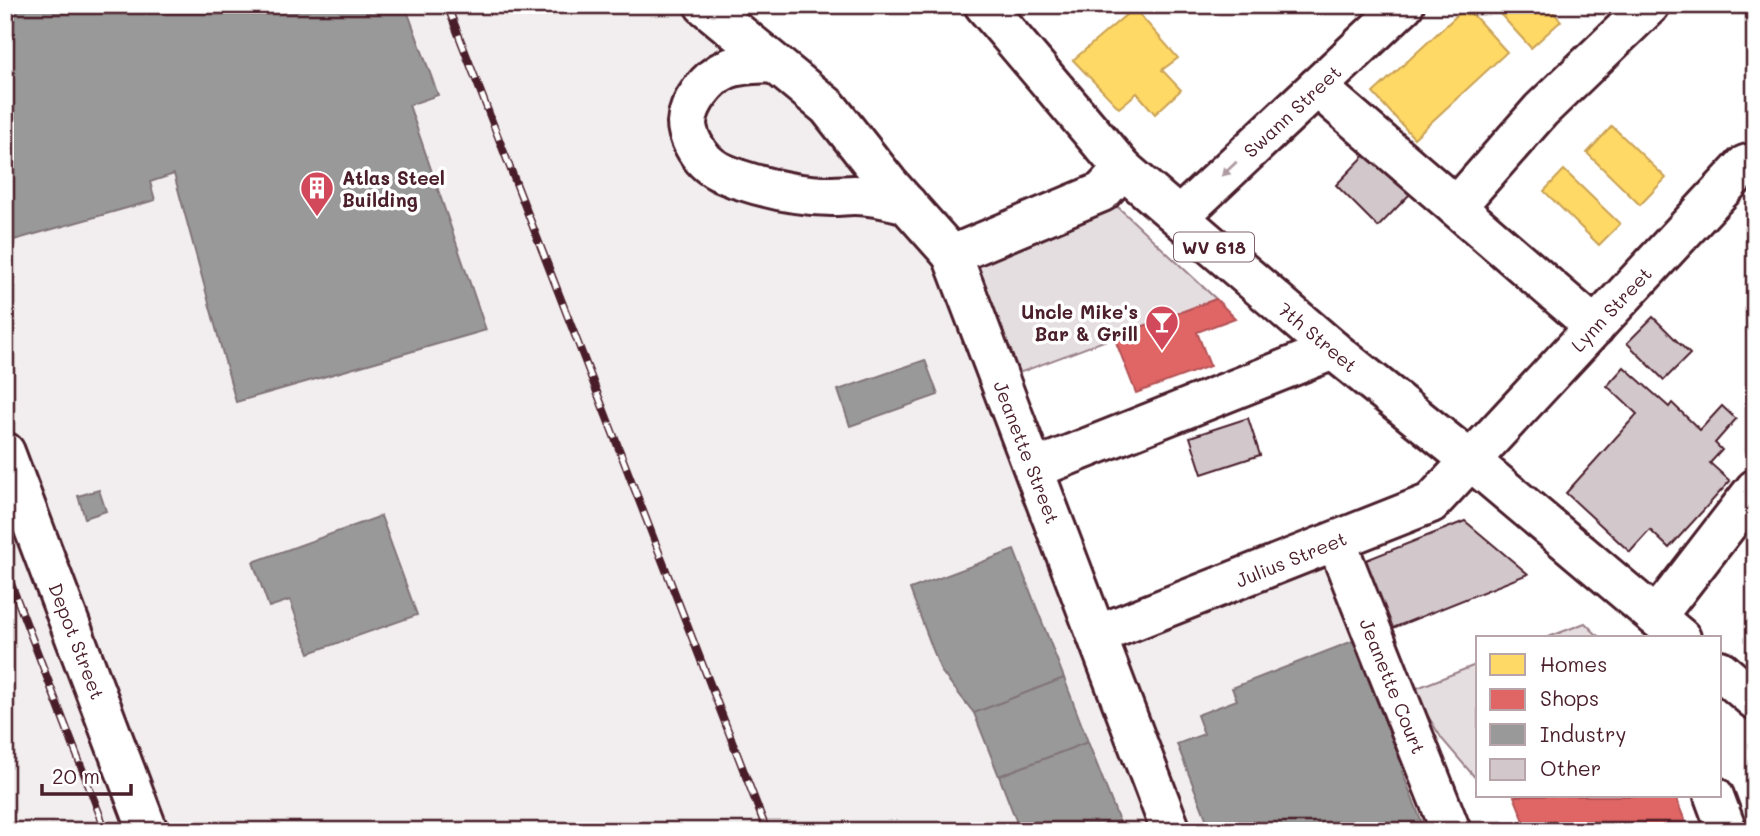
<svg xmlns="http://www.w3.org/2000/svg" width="1760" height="836" viewBox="0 0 1760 836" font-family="Mali,sans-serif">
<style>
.built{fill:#f2eeef}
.green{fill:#e5dee0;stroke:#987e86;stroke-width:2}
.homes{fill:#ffd966;stroke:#c9a154;stroke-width:2}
.shops{fill:#e06666;stroke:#b35154;stroke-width:2}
.industry{fill:#999;stroke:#817478;stroke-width:2}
.building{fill:#d2c7cb;stroke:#4a1f2b;stroke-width:2}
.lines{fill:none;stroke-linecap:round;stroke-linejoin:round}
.minor-casing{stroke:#4a1f2b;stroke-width:44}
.major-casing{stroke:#4a1f2b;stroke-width:44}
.minor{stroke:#fff;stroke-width:38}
.major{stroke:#fff;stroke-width:38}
.rail-casing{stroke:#4a1f2b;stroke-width:8}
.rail{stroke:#fff;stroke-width:5;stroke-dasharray:16;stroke-linecap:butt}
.oneway{fill:#ae9aa0}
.labels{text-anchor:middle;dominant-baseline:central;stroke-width:7;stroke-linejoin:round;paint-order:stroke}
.shield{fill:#fff;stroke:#80626b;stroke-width:2}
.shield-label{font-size:18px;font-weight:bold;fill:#4a1f2b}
.street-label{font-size:19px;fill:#4a1f2b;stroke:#fff}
.poi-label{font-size:19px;font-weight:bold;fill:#4a1f2b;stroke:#fff;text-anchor:start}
</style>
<rect width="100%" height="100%" fill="#fff"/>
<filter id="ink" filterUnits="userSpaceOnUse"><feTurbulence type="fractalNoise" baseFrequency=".0143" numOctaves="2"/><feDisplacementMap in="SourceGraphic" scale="14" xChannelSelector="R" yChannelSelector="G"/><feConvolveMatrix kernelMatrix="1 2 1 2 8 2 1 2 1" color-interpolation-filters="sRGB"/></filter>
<g filter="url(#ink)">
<path class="built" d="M5 5H704L952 255 1097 635 1336 541 1451 831H5Z"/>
<g class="green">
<path d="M1102 192 1216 299 1000 380 952 255Z"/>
<path d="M1585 623 1600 638H1546Z"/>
<path d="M1478 664V781L1442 739 1412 690Z"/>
</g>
<g class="homes">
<path d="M1492 5H1547L1561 21 1531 48Z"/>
<path d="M1466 7 1507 52 1414 138 1373 93Z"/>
<path d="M1134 8 1178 58 1162 70 1181 90 1155 114 1137 93 1119 108 1073 60Z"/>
<path d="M1612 126 1666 178 1640 205 1587 153Z"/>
<path d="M1564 170 1620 224 1599 245 1544 191Z"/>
</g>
<g class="shops">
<path d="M1216 299 1235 318 1197 332 1210 366 1136 393 1114 337Z"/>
<path d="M1514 796H1675L1689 831H1528Z"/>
</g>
<g class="industry">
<path d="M5 5H405L438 95 409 105 486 330 236 402 174 174 150 182 155 200 7 242 5 236Z"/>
<path d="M925 360 938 395 850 426 838 390Z"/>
<path d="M99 490 106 511 85 518 78 496Z"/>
<path d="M381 516 417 615 309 653 290 600 269 607 253 562Z"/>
<path d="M1014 550 1064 678 974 713 941 671 910 589Z"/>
<path d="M1358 639 1408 769 1402 771 1425 831H1211L1177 744 1204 734 1197 715 1237 700 1232 688Z"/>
<path d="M1064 678 1088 742 999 776 974 713Z"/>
<path d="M1088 742 1123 831H1028L1026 826 1019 828 999 776Z"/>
</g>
<g class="building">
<path d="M1368 152 1410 194 1378 227 1336 185Z"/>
<path d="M1653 317 1690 354 1664 380 1627 343Z"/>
<path d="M1624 367 1669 407 1672 403 1700 430 1722 406 1736 419 1715 443 1722 450 1710 463 1730 481 1669 548 1650 530 1630 552 1566 493 1637 414 1607 386Z"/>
<path d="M1248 418 1260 455 1202 474 1190 437Z"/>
<path d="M1465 521 1528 574 1383 632 1356 564Z"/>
</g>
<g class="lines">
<g class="minor-casing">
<g id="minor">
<path d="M704 5 828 107 888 183 952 255"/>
<path d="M774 63C759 64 741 63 727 69 708 77 688 103 687 123 687 136 697 153 705 161 715 171 725 174 738 179 768 189 801 196 832 196 840 196 847 195 854 195 872 195 889 199 907 204"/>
<path d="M1317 87 1595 327"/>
<path d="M1123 169 1102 192 952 255 1171 831"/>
<path d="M1456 207 1541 110 1650 5"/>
<path d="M1180 216 1404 5"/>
<path d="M5 452 148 831"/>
<path d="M1034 469 1333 350"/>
<path d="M1336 541 1451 831"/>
<path d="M1656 617 1755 489"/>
<path d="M1097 635 1431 503 1745 165 1755 162"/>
<path d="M1714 796 1727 831"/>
</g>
</g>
<g class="major-casing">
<g id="major">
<path d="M984 5 1123 169 1333 350 1471 461 1681 638"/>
<path d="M1720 670 1755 700"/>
</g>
</g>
<use href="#minor" class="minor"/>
<use href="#major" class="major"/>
<g class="rail-casing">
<g id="rail">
<path d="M447 5 767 831"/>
<path d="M5 568 106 831"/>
</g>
</g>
<use href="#rail" class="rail"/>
</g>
<defs><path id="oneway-solid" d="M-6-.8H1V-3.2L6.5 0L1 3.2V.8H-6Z" transform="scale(1.75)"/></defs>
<use class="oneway" href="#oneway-solid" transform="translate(1229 169) rotate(137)"/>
</g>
<defs>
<g id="building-pin" transform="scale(1.75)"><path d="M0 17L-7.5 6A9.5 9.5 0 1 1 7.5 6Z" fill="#d1495b" stroke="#fff"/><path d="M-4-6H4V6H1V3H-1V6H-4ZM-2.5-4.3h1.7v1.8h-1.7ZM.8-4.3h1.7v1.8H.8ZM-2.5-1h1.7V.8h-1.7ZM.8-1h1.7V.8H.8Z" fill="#fff"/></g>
<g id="bar-pin" transform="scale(1.75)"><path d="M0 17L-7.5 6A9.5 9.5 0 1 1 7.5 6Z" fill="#d1495b" stroke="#fff"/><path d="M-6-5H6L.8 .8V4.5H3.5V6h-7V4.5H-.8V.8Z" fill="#fff"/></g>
</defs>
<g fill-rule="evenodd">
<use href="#building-pin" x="317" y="188"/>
<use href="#bar-pin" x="1162" y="322"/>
</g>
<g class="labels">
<rect class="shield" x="1174" y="232.5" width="80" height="29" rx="5"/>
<g class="shield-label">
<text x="1214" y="247">WV 618</text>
</g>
<g class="street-label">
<text transform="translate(1292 111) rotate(-43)">Swann Street</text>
<text transform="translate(1611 309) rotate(-47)">Lynn Street</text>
<text transform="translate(1318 337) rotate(40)">7th Street</text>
<text transform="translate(1027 452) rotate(69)">Jeanette Street</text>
<text transform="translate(1291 559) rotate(-22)">Julius Street</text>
<text transform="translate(77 641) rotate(69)">Depot Street</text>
<text transform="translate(1393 686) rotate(68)">Jeanette Court</text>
</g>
<g class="poi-label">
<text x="342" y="177">Atlas Steel<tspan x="342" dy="22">Building</tspan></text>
<text x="1138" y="311" text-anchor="end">Uncle Mike's<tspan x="1138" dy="22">Bar &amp; Grill</tspan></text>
</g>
</g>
<rect width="1760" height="836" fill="none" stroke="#fff" stroke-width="28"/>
<rect x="14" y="14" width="1732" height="808" fill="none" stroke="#4a1f2b" stroke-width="2.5" filter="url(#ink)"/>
<rect x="1476" y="636" width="245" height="161" fill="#ffffff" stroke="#b7a5aa" stroke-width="2"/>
<rect x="1490" y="654" width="35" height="21" fill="#ffd966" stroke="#b7a5aa" stroke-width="2"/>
<text x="1540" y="672" font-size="21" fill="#4a1f2b">Homes</text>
<rect x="1490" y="689" width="35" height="21" fill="#e06666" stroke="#b7a5aa" stroke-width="2"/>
<text x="1540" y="706" font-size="21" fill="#4a1f2b">Shops</text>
<rect x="1490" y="724" width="35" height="21" fill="#999999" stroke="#b7a5aa" stroke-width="2"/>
<text x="1540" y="742" font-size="21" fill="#4a1f2b">Industry</text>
<rect x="1490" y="759" width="35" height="21" fill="#d2c7cb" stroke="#b7a5aa" stroke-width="2"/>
<text x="1540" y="776" font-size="21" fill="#4a1f2b">Other</text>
<path d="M42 784v10h89v-10" fill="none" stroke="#4a1f2b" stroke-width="3.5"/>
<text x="52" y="784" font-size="21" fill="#4a1f2b" stroke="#ffffff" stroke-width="5" paint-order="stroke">20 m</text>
</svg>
